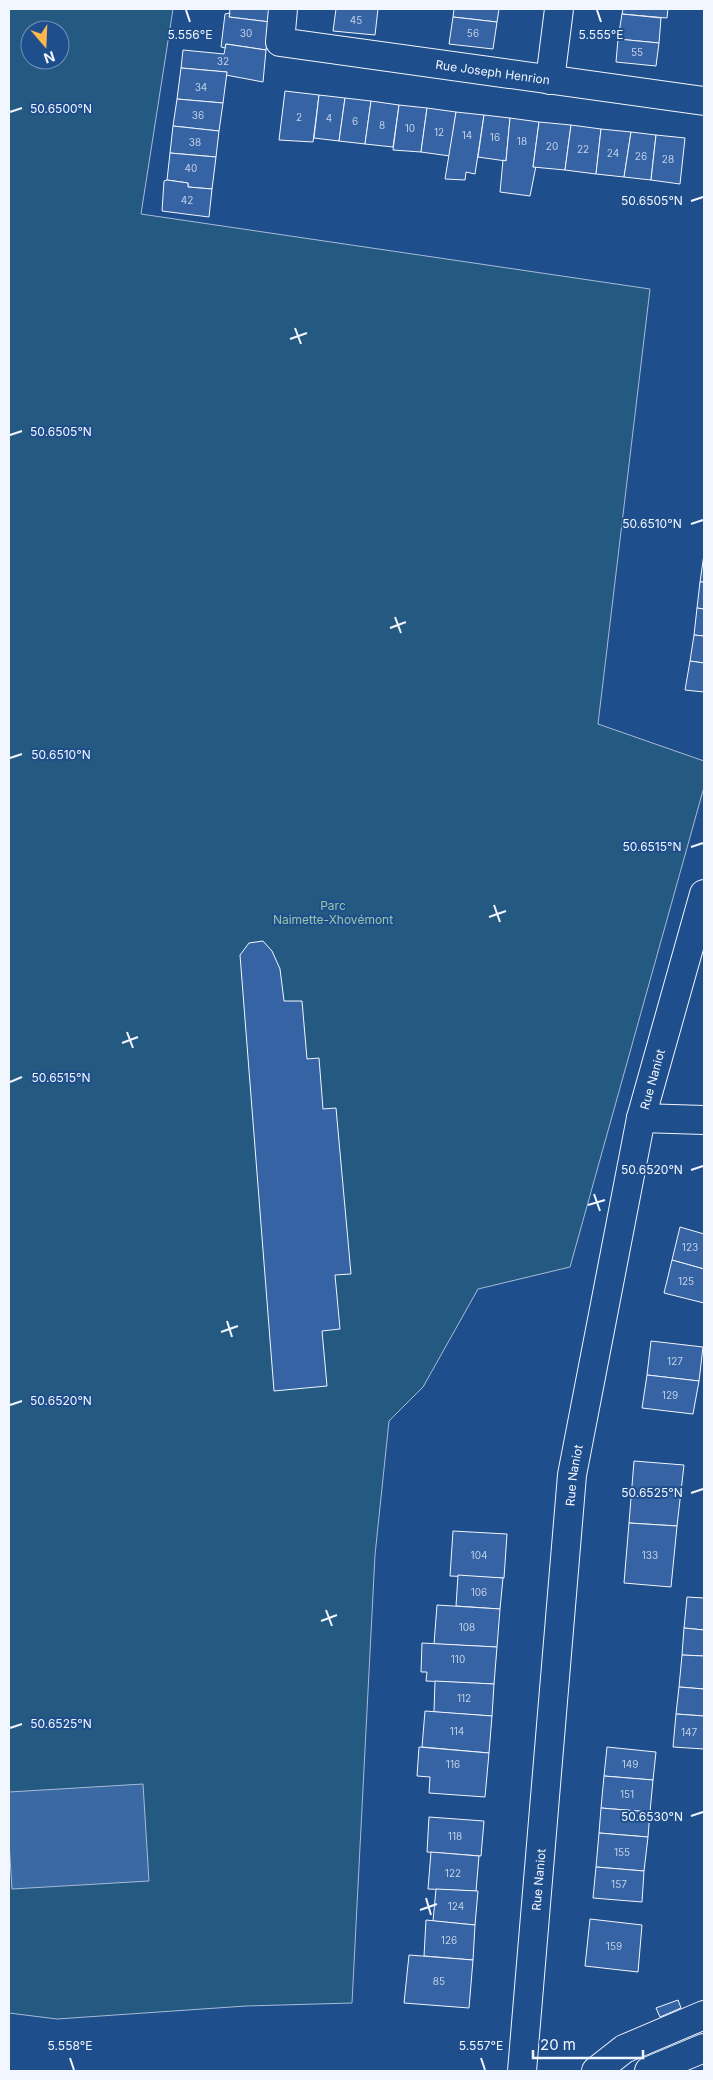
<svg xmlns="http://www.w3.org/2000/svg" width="713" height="2080" viewBox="0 0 713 2080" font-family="Inter,sans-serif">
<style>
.green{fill:#245a82;stroke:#a8bbd7;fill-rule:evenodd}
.water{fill:#3b69a3;stroke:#a8bbd7}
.building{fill:#3563a3;stroke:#f2f6ff}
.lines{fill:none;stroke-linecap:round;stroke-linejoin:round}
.minor-casing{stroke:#f2f6ff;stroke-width:30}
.tertiary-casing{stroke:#f2f6ff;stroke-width:30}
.minor{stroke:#1f4e8c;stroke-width:28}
.tertiary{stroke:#1f4e8c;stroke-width:28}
.ticks{fill:none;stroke:#f2f6ff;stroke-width:2}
.labels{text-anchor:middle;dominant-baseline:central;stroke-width:4;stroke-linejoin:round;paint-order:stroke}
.number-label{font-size:10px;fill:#c3d1e8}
.street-label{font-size:12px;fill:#f2f6ff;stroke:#1f4e8c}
.park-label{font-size:12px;fill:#97c8a6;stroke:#1f4e8c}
.ticks-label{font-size:12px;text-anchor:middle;fill:#f2f6ff;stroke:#1f4e8c;stroke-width:4;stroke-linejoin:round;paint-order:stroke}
</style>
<rect width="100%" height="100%" fill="#1f4e8c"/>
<path class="green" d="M9 9H173L141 214 650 289 598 724 704 761V787L570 1267 478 1289 423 1387 389 1421 375 1555 352 2003 246 2006 57 2019 9 2013ZM30 30H60V60H30Z"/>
<path class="water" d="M143 1784 149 1881 12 1889 9 1842V1792Z"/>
<g class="building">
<path d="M230 9H271L270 22 229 17Z"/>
<path d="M336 9H378L375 35 333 31Z"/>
<path d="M454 9H499L497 22 453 17Z"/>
<path d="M623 9H668L667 18 622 14Z"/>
<path d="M230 13 229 17 270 22 266 50 226 44 225 48 221 47 225 14Z"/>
<path d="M622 14 661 18 659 43 618 39Z"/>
<path d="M453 17 497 22 493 49 449 44Z"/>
<path d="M618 39 659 43 656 66 616 62Z"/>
<path d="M226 44 266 50 263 82 226 75 227 72 181 68 183 50 224 54Z"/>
<path d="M181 68 227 72 223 103 177 99Z"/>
<path d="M285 91 319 95 313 142 279 140Z"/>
<path d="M319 95 345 98 339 141 314 138Z"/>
<path d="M345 98 371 101 365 144 339 141Z"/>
<path d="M177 99 223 103 219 131 173 126Z"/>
<path d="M371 101 399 105 393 147 365 144Z"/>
<path d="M399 105 427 108 421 152 393 150Z"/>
<path d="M427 108 456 112 450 156 421 152Z"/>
<path d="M456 112 484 115 475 174 466 172 465 180 445 179Z"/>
<path d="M484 115 510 118 506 161 478 157Z"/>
<path d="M510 118 539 122 533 167 536 166 530 196 500 192 503 160 506 161Z"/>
<path d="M539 122 571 125 565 170 533 167Z"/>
<path d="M571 125 601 129 596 174 565 170Z"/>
<path d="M173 126 219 131 216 157 170 153Z"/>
<path d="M601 129 631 132 624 177 596 174Z"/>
<path d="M631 132 656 135 651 180 624 177Z"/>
<path d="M656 135 685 138 680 184 651 180Z"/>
<path d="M170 153 216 157 212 189 188 187V183L167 180Z"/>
<path d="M167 180 188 183V187L212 189 209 217 162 211 164 181Z"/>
<path d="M704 554V582H700Z"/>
<path d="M700 582H704V609L697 608Z"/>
<path d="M697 608 704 609V636L694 635Z"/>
<path d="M694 635 704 636V663L690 661Z"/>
<path d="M690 661 704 663V692L685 690Z"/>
<path d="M263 941 272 951 280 969 284 1001H302L307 1059 319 1058 323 1109 336 1108 351 1274 335 1275 340 1329 322 1331 327 1386 274 1391 240 955 249 943Z"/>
<path d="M680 1227 704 1234V1269L672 1260Z"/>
<path d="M672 1260 704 1269V1303L664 1293Z"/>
<path d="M651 1341 703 1347 699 1381 647 1375Z"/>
<path d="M647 1375 699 1381 693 1414 642 1408Z"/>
<path d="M634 1461 684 1465 677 1526 629 1523Z"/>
<path d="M629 1523 677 1526 671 1587 624 1583Z"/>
<path d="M453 1531 507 1534 504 1578 450 1576Z"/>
<path d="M458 1575 503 1578 500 1609 456 1606Z"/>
<path d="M687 1597 704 1598V1630L684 1628Z"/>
<path d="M437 1605 500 1609 497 1647 434 1644Z"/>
<path d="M684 1628 704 1630V1656L682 1655Z"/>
<path d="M422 1643 497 1647 494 1684 426 1681 427 1672H421Z"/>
<path d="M682 1655 704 1656V1689L679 1687Z"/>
<path d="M435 1681 494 1684 492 1716 434 1712Z"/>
<path d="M679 1687 704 1689V1716L676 1714Z"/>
<path d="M425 1711 492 1716 489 1753 422 1747Z"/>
<path d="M676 1714 704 1716V1749L673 1747Z"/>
<path d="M419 1747 489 1753 485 1797 429 1793 430 1777 417 1776Z"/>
<path d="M607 1747 656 1752 653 1780 604 1776Z"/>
<path d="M604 1776 653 1780 650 1812 601 1808Z"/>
<path d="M601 1808 650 1812 648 1837 599 1833Z"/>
<path d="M429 1817 484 1821 481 1856 427 1852Z"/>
<path d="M599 1833 648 1837 644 1871 596 1867Z"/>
<path d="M431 1852 479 1856 476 1891 428 1889Z"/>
<path d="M596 1867 644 1871 642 1902 593 1898Z"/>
<path d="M436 1889 478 1891 475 1925 433 1921Z"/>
<path d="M590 1919 642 1925 638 1972 585 1966Z"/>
<path d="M426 1920 475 1925 473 1960 424 1956Z"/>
<path d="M409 1955 473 1960 469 2008 404 2003Z"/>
<path d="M678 2000 681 2008 660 2017 656 2008Z"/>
</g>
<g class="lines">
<g class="minor-casing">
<g id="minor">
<path id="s1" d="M283 9 280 42 704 101"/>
<path d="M550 80 559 9"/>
<path d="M641 1118 704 1120"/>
<path id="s2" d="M522 2071 572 1475 641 1118 704 894"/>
</g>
</g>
<g class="tertiary-casing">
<g id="tertiary">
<path d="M596 2071 624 2049 704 2015"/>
<path d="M649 2071 704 2048"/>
</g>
</g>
<use href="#minor" class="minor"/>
<use href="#tertiary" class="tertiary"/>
</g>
<path class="ticks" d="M186 10 190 22M597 10 601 22M10 112 22 108M691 201 703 197M295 328 301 344M290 339 307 333M10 435 22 431M691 524 703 520M395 617 401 633M390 628 406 622M10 758 22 754M691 847 703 843M494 905 500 922M489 917 506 911M127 1032 133 1048M122 1043 138 1037M10 1082 22 1077M691 1170 703 1166M594 1194 600 1211M588 1205 605 1200M227 1321 232 1337M221 1332 238 1326M10 1405 22 1401M691 1493 703 1489M326 1610 332 1626M321 1621 337 1615M10 1728 22 1724M691 1816 703 1812M426 1898 431 1915M420 1910 437 1904M70 2058 74 2070M481 2058 485 2070"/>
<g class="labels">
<g class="number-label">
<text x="356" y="20">45</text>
<text x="246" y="33">30</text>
<text x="473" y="33">56</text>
<text x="637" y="52">55</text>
<text x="223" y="61">32</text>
<text x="201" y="87">34</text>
<text x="198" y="115">36</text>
<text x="299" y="117">2</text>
<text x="329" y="118">4</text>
<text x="355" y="121">6</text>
<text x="382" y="125">8</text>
<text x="410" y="128">10</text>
<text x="439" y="132">12</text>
<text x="467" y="135">14</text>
<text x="495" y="137">16</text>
<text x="522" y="141">18</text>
<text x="195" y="142">38</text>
<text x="552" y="146">20</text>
<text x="583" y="149">22</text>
<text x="613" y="153">24</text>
<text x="641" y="156">26</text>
<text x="668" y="159">28</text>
<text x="191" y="168">40</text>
<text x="187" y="200">42</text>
<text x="690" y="1247">123</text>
<text x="686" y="1281">125</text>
<text x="675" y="1361">127</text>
<text x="670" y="1395">129</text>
<text x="479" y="1555">104</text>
<text x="650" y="1555">133</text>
<text x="479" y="1592">106</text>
<text x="467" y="1627">108</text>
<text x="458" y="1659">110</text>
<text x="464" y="1698">112</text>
<text x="457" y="1731">114</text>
<text x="689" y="1732">147</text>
<text x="453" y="1764">116</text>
<text x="630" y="1764">149</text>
<text x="627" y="1794">151</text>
<text x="455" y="1836">118</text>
<text x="622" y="1852">155</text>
<text x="453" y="1873">122</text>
<text x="619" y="1884">157</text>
<text x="456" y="1906">124</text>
<text x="449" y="1940">126</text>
<text x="614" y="1946">159</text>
<text x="439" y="1981">85</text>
</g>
<g class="street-label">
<text stroke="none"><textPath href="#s1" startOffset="248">Rue Joseph Henrion</textPath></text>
<text stroke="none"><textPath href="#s2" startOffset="1002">Rue Naniot</textPath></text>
<text stroke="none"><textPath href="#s2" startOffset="598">Rue Naniot</textPath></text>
<text stroke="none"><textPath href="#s2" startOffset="192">Rue Naniot</textPath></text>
</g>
<g class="park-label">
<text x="333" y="905">Parc<tspan x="333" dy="14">Naimette-Xhovémont</tspan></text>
</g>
</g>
<g class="ticks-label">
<text x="601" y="39">5.555°E</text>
<text x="190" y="39">5.556°E</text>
<text x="61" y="113">50.6500°N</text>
<text x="652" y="205">50.6505°N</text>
<text x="61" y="436">50.6505°N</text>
<text x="652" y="528">50.6510°N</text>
<text x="61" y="759">50.6510°N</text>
<text x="652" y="851">50.6515°N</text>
<text x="61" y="1082">50.6515°N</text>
<text x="652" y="1174">50.6520°N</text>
<text x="61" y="1405">50.6520°N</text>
<text x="652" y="1497">50.6525°N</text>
<text x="61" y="1728">50.6525°N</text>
<text x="652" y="1821">50.6530°N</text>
<text x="70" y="2050">5.558°E</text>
<text x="481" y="2050">5.557°E</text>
</g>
<rect width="713" height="2080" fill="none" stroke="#f2f6ff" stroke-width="20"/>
<g transform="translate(45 45) rotate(161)"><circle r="24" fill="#1f4e8c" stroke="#7391ba"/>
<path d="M0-4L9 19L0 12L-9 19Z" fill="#ffb74d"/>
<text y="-8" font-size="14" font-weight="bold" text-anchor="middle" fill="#f2f6ff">N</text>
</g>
<path d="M533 2050v8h110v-8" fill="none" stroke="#f2f6ff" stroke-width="2.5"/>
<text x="540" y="2050" font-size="15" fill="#f2f6ff" stroke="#1f4e8c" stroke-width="4" paint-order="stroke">20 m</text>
</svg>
